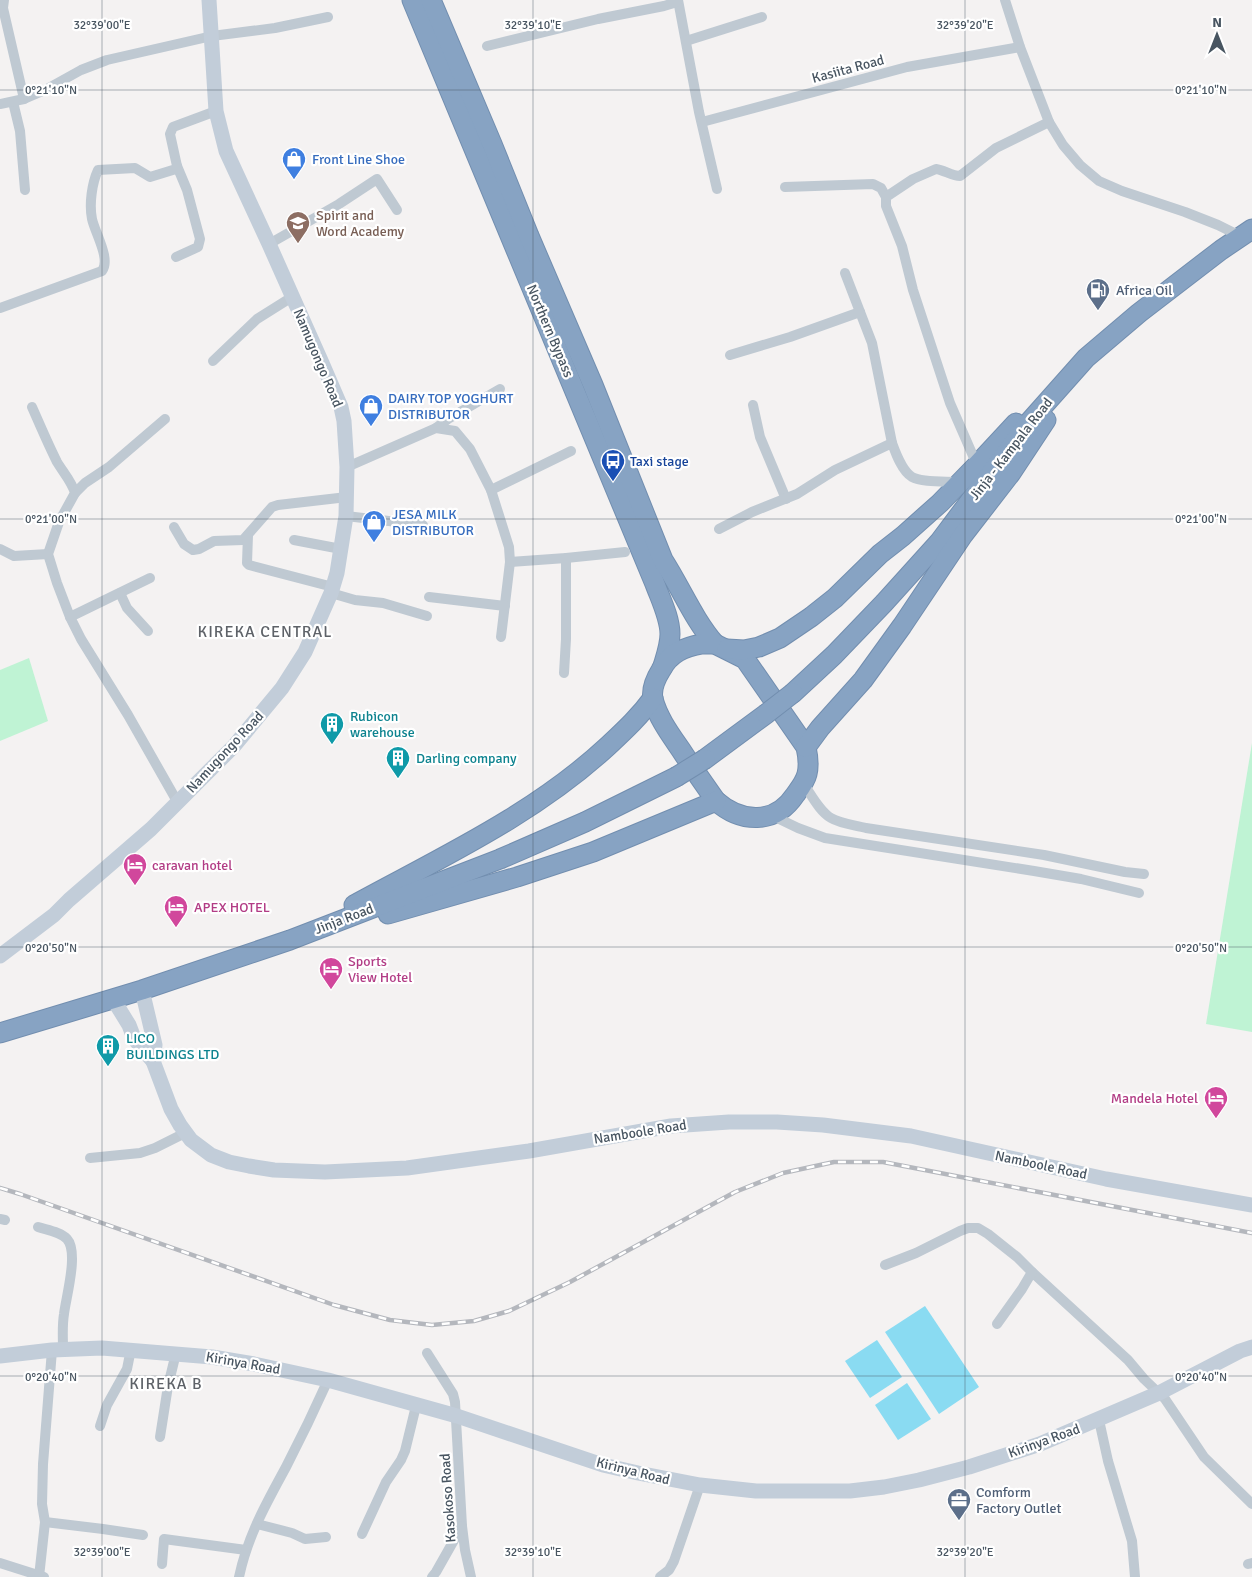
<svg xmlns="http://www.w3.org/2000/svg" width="1252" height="1577" viewBox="0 0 1252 1577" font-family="Signika,sans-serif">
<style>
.pitch{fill:#bff3d4}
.water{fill:#8adbf2}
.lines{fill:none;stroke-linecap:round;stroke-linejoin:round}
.highway-casing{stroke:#728eaf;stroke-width:21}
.street{stroke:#bfc9d2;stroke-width:10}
.secondary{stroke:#c2cdd9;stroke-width:15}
.highway{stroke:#87a3c3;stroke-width:19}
.rail-casing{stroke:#b4b7bd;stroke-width:4.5}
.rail{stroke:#fff;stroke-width:2.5;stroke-dasharray:8;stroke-linecap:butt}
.highway-bridge-casing{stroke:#728eaf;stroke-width:21;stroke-linecap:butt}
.highway-bridge{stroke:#87a3c3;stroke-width:19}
.ticks{fill:none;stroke:#485561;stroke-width:1;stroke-opacity:0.45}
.labels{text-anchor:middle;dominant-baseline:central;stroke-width:4.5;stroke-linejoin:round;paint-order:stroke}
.street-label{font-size:14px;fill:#485561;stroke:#fff}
.shop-label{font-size:14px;fill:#366cbe;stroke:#fff;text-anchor:start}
.education-label{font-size:14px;fill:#785e54;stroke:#fff;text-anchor:start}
.service-label{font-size:14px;fill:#4e5e75;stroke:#fff;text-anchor:start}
.transit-label{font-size:14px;fill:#164399;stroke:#fff;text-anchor:start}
.culture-label{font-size:14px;fill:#0d838f;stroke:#fff;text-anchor:start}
.hotel-label{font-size:14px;fill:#b23c85;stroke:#fff;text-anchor:start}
.quarter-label{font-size:16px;letter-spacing:1px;fill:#5e6268;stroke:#fff}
.ticks-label{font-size:12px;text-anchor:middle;fill:#485561;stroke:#fff;stroke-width:4.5;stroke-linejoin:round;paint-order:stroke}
</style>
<rect width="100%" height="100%" fill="#f4f2f2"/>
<g class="pitch">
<path d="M29 658 48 721 0 741V670Z"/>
<path d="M1252 743V1032L1206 1024Z"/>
</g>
<g class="water">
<path d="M925 1306 979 1387 939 1414 885 1332Z"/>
<path d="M877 1340 902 1377 870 1398 845 1361Z"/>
<path d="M907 1383 931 1419 898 1440 875 1405Z"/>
</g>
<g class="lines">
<g class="highway-casing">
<g id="highway">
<path d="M412 0 655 584C661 600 670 618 670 634 670 645 666 656 663 666"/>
<path d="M431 0 492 144 529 236 593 385 663 560C681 588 694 620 715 644"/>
<path d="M702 644H715L745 659 806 747C808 756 809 766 807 774 805 782 800 788 795 795 775 825 741 823 716 801 704 784 692 767 681 750 670 734 658 718 653 699 651 689 656 678 661 670 670 653 684 647 702 644Z"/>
<path d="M727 649 744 650 759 647 780 638 811 617 835 598 880 554 903 536 940 503 977 465 1016 423"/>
<path d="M793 693 834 655 884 603 940 541 1030 421 1086 358 1139 313 1221 250 1252 229"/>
<path d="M806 747 820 728 863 680 902 626 963 535 1011 473 1046 420"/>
<path d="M705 759 766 714"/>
<path d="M354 905C442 857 535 814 609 745 625 730 640 716 653 698"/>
<path d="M388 914 517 877 593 852 716 801"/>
<path d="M0 1033 142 990 290 940 500 859 585 822 676 777"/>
</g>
</g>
<g class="street">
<path d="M4 0 3 8 24 99"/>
<path d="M678 0 699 112 717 189"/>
<path d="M1005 0 1020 47 1049 122 1063 145 1080 165 1099 181 1122 191 1185 212 1218 225 1240 236"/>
<path d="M686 41 762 17"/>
<path d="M487 46 598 19 664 6 674 3 678 0"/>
<path d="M13 102 20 131 25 190"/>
<path d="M0 104 24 99 45 90 81 70 107 60 212 36 275 28 328 17"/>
<path d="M702 122 907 67 1020 47"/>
<path d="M785 187 873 184 881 188 886 197"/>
<path d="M269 244 339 204 377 179 397 210"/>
<path d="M176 257 198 247 200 239 187 190 177 166"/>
<path d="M845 273 872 343 892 443"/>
<path d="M0 308 102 271C111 259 95 233 92 219 89 204 92 183 98 170L135 168 150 177 176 169 177 166 170 134 173 127 216 111"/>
<path d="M730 355 790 337 860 312"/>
<path d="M213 361 257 319 292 297"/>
<path d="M753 405 760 437 786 499"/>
<path d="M32 407C40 425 48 444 57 462 63 472 72 482 75 493L59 522 48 554 57 583 70 617 81 639 128 715 178 803"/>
<path d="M436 428 448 419 500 389"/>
<path d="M977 465 950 403 913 290 902 246 886 206V197L913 179 936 169C944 170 952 176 960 176L996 148 1049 122"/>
<path d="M347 467 436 428 455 431 470 449 491 490 509 547 510 562 501 637"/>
<path d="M491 490 571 451"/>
<path d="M75 493 85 483 109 467 165 419"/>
<path d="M346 516 423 525"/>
<path d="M174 527 184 544 193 550 199 549 214 541 243 540 272 507 278 505 347 497"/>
<path d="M719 529 752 512 797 494 835 470 892 443C896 454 902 471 912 477 922 483 947 481 959 482"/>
<path d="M248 535 247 563 249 565 333 587"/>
<path d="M294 540 341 549"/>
<path d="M0 549 14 556 48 554"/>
<path d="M510 562 566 558 625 552"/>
<path d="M120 593 127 608 148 631"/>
<path d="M331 593 355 600 383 603 427 616"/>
<path d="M429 597 505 606"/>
<path d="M70 617 150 578"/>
<path d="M564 673 566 639V558"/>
<path d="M803 783C811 794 819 811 831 818 841 824 855 825 866 828L1044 855 1125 872 1144 874"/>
<path d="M771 815 798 828 825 838 1034 871 1081 879 1139 893"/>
<path d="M90 1158 140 1153 155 1148 185 1133"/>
<path d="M0 1219 5 1220"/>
<path d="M38 1227C47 1230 61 1232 67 1239 79 1252 66 1297 64 1314 62 1326 63 1337 63 1349"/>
<path d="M885 1265 916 1253 960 1231 968 1228H978L988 1234 1017 1257 1032 1272 1128 1360 1144 1379 1165 1399 1204 1457 1252 1504"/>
<path d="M997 1324 1022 1289 1032 1272"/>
<path d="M427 1353 453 1394 455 1402 462 1526 465 1550 471 1577"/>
<path d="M1099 1420 1108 1461 1132 1541 1135 1577"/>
<path d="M100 1426 107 1405 127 1369 131 1349"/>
<path d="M160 1437 168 1386 176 1353"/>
<path d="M45 1522 103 1529 143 1535"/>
<path d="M257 1524 292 1533 305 1539 326 1537"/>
<path d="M362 1534 386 1482 401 1460 405 1451 416 1406"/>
<path d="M0 1563 44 1577"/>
<path d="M162 1564 164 1539 246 1550"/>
<path d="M1248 1564 1252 1563"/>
<path d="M39 1577 45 1522 42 1504 43 1464 52 1350"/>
<path d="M239 1577C248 1535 266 1504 286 1467 301 1438 315 1409 328 1380"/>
<path d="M432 1577 436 1572 462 1526"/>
<path d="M660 1577 669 1570 674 1561 700 1485"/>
</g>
<g class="secondary">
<path d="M0 956 54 915 69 900 151 829 234 746 282 688 305 652 331 593 337 573 346 516 347 467 344 421 341 407 322 363 269 244 226 151 216 111 209 0"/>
<path d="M142 990 155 1045 153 1061 171 1109 180 1125 191 1140 211 1155 229 1162 249 1166 274 1170 325 1172 407 1168 529 1151 671 1126 729 1122H777L823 1125 911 1136 1106 1179 1252 1205"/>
<path d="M113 999 129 1025 134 1038 140 1046 153 1061"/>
<path d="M0 1356 52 1350 102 1348 212 1357 254 1364 328 1380 457 1416 603 1465 638 1473 700 1485 756 1491H850L884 1487 919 1480 969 1467 1040 1444 1159 1393 1240 1351 1252 1347"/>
</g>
<use href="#highway" class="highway"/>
<g class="rail-casing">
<path id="rail" d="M0 1188 20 1194 334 1305 390 1320 432 1325 474 1321 509 1311 570 1282 735 1192 783 1173 834 1162H883L1252 1233"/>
</g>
<use href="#rail" class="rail"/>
<g class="highway-bridge-casing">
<g id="highway-bridge">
<path d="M766 714 793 693"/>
<path d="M676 777 705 759"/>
</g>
</g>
<use href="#highway-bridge" class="highway-bridge"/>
</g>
<path class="ticks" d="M102 0V1577M533 0V1577M965 0V1577M0 90H1252M0 519H1252M0 947H1252M0 1376H1252"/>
<defs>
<g id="shop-pin" transform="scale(1.25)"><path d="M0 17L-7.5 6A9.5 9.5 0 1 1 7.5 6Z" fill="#3f7fe0" stroke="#fff"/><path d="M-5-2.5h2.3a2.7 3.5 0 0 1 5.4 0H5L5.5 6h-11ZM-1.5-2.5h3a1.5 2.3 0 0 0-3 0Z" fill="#fff"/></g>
<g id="school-pin" transform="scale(1.25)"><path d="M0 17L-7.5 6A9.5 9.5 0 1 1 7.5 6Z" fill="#8d6e63" stroke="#fff"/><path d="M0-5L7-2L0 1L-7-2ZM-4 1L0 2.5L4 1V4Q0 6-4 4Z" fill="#fff"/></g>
<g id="fuel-pin" transform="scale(1.25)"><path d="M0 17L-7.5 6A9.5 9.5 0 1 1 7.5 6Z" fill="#5c6f8a" stroke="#fff"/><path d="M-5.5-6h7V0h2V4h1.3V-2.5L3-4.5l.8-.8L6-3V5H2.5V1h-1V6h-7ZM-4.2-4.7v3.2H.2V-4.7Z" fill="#fff"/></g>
<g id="bus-pin" transform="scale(1.25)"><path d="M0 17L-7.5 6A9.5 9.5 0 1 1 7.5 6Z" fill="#1a4fb4" stroke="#fff"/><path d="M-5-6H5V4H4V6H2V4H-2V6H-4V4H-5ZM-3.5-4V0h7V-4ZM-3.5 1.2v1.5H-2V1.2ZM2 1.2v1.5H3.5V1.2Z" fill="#fff"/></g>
<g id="building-pin" transform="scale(1.25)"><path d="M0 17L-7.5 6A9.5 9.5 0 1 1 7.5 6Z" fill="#0f9aa8" stroke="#fff"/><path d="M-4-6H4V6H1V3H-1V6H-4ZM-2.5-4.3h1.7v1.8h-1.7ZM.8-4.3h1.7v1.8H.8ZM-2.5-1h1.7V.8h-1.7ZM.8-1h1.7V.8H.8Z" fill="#fff"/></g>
<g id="hotel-pin" transform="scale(1.25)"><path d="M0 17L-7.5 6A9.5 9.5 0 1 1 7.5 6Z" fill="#d1479c" stroke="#fff"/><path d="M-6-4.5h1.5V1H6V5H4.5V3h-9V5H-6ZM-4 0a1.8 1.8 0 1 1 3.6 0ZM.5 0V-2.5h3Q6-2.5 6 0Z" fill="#fff"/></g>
<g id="office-pin" transform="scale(1.25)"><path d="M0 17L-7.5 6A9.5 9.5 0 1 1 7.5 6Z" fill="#5c6f8a" stroke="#fff"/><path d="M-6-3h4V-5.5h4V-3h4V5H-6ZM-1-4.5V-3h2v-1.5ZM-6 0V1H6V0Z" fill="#fff"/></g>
</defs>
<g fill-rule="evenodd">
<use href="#shop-pin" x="294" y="159"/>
<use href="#school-pin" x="298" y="223"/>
<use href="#fuel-pin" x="1098" y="290"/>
<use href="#shop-pin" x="371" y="406"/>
<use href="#bus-pin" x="613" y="461"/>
<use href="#shop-pin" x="374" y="522"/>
<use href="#building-pin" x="332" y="724"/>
<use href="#building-pin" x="398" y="758"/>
<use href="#hotel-pin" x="135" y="865"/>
<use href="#hotel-pin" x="176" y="907"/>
<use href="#hotel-pin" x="331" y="969"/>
<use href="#building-pin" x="108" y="1046"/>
<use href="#hotel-pin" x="1216" y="1098"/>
<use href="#office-pin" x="959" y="1500"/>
</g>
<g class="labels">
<g class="street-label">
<text transform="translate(848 69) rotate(-15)">Kasiita Road</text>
<text transform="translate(550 331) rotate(67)">Northern Bypass</text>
<text transform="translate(318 358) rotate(67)">Namugongo Road</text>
<text transform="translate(1011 449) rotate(-52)">Jinja - Kampala Road</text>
<text transform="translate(225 752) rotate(-47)">Namugongo Road</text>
<text transform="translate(344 919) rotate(-21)">Jinja Road</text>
<text transform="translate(640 1132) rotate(-9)">Namboole Road</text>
<text transform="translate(1041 1165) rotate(12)">Namboole Road</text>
<text transform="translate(243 1363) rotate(10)">Kirinya Road</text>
<text transform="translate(1044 1441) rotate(-20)">Kirinya Road</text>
<text transform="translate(633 1471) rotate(14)">Kirinya Road</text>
<text transform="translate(448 1498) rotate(-94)">Kasokoso Road</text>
</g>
<g class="shop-label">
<text x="312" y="159">Front Line Shoe</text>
<text x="388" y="398">DAIRY TOP YOGHURT<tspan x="388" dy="16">DISTRIBUTOR</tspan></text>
<text x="392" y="514">JESA MILK<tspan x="392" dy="16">DISTRIBUTOR</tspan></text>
</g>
<g class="education-label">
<text x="316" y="215">Spirit and<tspan x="316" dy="16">Word Academy</tspan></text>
</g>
<g class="service-label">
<text x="1116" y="290">Africa Oil</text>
<text x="976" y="1492">Comform<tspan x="976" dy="16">Factory Outlet</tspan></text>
</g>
<g class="transit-label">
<text x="630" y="461">Taxi stage</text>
</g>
<g class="culture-label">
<text x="350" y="716">Rubicon<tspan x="350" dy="16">warehouse</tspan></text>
<text x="416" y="758">Darling company</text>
<text x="126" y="1038">LICO<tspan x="126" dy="16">BUILDINGS LTD</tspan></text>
</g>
<g class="hotel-label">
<text x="152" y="865">caravan hotel</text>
<text x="194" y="907">APEX HOTEL</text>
<text x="348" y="961">Sports<tspan x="348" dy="16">View Hotel</tspan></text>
<text x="1198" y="1098" text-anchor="end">Mandela Hotel</text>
</g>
<g class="quarter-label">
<text x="265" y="632">KIREKA CENTRAL</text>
<text x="166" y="1384">KIREKA B</text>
</g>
</g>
<g class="ticks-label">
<text x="102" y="29">32°39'00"E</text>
<text x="533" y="29">32°39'10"E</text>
<text x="965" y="29">32°39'20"E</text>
<text x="51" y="94">0°21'10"N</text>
<text x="1201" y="94">0°21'10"N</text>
<text x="51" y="523">0°21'00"N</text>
<text x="1201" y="523">0°21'00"N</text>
<text x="51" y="952">0°20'50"N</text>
<text x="1201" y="952">0°20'50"N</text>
<text x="51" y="1381">0°20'40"N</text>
<text x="1201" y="1381">0°20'40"N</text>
<text x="102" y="1556">32°39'00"E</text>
<text x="533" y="1556">32°39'10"E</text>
<text x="965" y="1556">32°39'20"E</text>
</g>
<g transform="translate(1217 35)" stroke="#ffffff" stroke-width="4" paint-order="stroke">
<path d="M0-4L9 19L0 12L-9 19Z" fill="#485561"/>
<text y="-8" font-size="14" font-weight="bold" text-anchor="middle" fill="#485561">N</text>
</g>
</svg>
